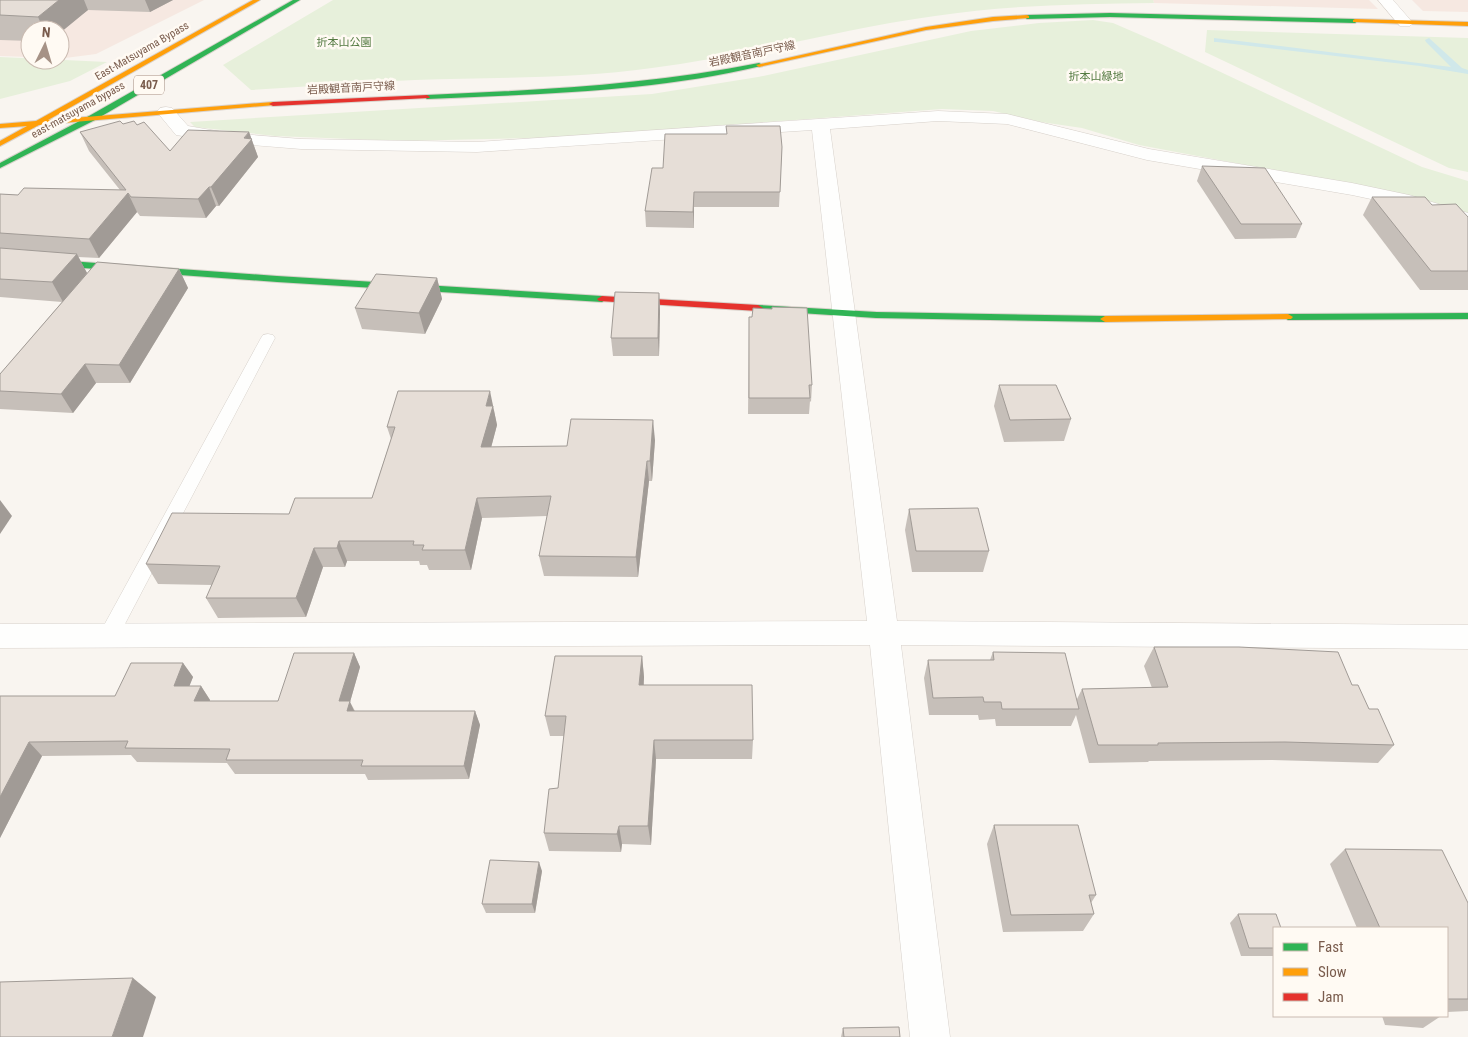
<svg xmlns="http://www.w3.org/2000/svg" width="1468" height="1037" viewBox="0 0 1468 1037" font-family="'Roboto Condensed','Noto Sans JP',sans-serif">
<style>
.commercial{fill:#f6e8e1}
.green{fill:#e7f0db}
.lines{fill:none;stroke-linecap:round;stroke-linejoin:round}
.stream{fill:#d0e8ea;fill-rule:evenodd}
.lane-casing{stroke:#d7d1cb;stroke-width:1}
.street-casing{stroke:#d7d1cb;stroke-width:1}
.fast-casing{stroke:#d9d2cb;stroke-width:2}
.slow-casing{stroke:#d9d2cb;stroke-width:2}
.jam-casing{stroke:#d9d2cb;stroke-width:2}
.lane{fill:#fefefd;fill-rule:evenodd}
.street{fill:#fefefd;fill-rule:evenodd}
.fast{fill:#30b455;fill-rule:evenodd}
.slow{fill:#ff9f0a;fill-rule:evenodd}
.jam{fill:#e5322d;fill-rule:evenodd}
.wall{fill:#c6bfb9}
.shaded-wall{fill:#a19b96}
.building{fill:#e6ded7;stroke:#a19b96}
.labels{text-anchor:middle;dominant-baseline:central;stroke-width:5;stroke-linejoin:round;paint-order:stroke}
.far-park-label{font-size:11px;fill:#537a41;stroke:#fffaf3}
.far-street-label{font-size:11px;fill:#7a5c4d;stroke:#fffaf3}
.shield{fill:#fffaf3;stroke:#a28b7f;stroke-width:1}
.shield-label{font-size:12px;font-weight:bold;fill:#7a5c4d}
</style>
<rect width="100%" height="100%" fill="#f9f5f0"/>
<g class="commercial">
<path d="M0 0H204L96 54 65 58H60V30H30V57L0 56Z"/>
<path d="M1153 0H1369L1378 9 1154 3Z"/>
<path d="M1412 0H1468V12L1423 11Z"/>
</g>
<g class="green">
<path d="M333 0H1153L1154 3C1081 4 1007 5 935 16 840 29 748 56 652 68 574 79 494 77 415 80 360 82 305 87 251 90L223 65Z"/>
<path d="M1093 20 1113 23 1157 42 1422 167 1468 181V216L1384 191 1139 145 1082 128 1041 122 993 111 942 109 568 137 402 141 275 136 195 127 190 122 652 94 758 77 971 31 1039 23Z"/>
<path d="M1207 30 1468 38V172L1449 168 1205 52Z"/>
<path d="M0 57 107 62 70 81 0 99Z"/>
</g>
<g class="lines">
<path class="stream" d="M1214 38 1451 67 1426 42 1425 40 1429 38 1462 68 1468 70V74L1420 66 1217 42H1214Z"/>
<g class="lane-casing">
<path id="lane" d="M268 334 273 335 275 338 116 641 109 643 102 641 99 635 102 629 261 338 263 335Z"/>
</g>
<g class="street-casing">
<g id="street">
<path d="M1378 0H1393L1413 23 1410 26H1400Z"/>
<path d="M166 107 172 108 188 126 228 133 301 139 477 142 938 111 1007 114 1149 149 1352 183 1409 195 1468 213V226L1404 206 1352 195 1147 160 1007 124 938 121 830 129 897 621 1468 625V649L901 645 950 1037H910L870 645 0 648V624L867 621 812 130 477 152 301 149 228 143 176 135 157 112 160 108Z"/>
</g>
</g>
<g class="fast-casing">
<g id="fast">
<path d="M293 0H300L95 120 0 168V163L89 116Z"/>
<path d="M1110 13 1355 19 1358 21 1355 23 1110 17 1027 19 1024 17 1027 15Z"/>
<path d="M759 63 761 64V66C652 92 539 94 427 99L424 97 427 95C539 90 649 85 759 63Z"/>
<path d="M0 256 277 276 602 296 607 299 602 302 277 282 0 262Z"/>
<path d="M758 305 876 312 1105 316 1110 319 1105 322 876 318 755 310 753 308Z"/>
<path d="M1468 313V319L1288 320 1283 317 1288 314Z"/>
</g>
</g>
<g class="slow-casing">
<g id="slow">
<path d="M253 0H260L48 120 273 102 277 104 275 105 39 125 0 146V141L27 126 0 128V124L36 121Z"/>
<path d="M1027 15 1029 16V18L993 21 926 30 759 67 756 65 926 27 993 17Z"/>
<path d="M1355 19 1468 22V26L1353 22V20Z"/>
<path d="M1288 314 1293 317 1291 319 1105 322 1100 319 1105 316Z"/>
</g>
</g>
<g class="jam-casing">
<g id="jam">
<path d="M427 95 430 97 429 98 273 106 269 104 273 102Z"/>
<path d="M602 296 758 305 763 308 758 311 599 301 597 299Z"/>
</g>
</g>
<use href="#lane" class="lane"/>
<use href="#street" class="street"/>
<use href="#fast" class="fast"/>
<use href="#slow" class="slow"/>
<use href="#jam" class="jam"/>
</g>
<g class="wall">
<path d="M0 0H173L150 12 88 10 60 30H30V41L0 40Z"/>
<path d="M137 125 170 151 249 132 258 157 219 206H216L206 218 140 216 137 212 99 258 78 257 87 273 179 269 188 288 130 383H96L73 413 0 409V374L62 302 0 297V194L18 195 120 190 89 151 80 132Z"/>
<path d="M782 147 779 207H694V228L646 227 645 211 663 168Z"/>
<path d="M1202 166 1302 224 1296 238 1235 239 1197 181Z"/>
<path d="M1372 197 1432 205 1468 217V290H1420L1363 215Z"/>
<path d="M437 278 442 299 425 334 362 329 355 308Z"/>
<path d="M659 293 660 311 659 356H613L611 338Z"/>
<path d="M749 317 812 385 811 402 810 401 809 414H748Z"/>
<path d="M999 385 1071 419 1064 441 1004 442 994 406Z"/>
<path d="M494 411 497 425 491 447 567 446 655 440 652 481H649L638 577 544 576 539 556 547 516 482 518 471 570H429L427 565H420L419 561H347L345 567H323L306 617 218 618 206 598 212 585 158 584 146 564 289 514 372 498 391 439 387 427Z"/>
<path d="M909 509 989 551 983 572H912L905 530Z"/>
<path d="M1154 647 1352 685 1394 745 1378 763 1272 760 1149 761 1148 762 1089 763 1076 715 1071 726H996L995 719 979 720 978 715H929L924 678 928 660H990L993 652 1076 701 1082 689 1152 688 1144 666Z"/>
<path d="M354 653 360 667 350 702 355 711H475L480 725 469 779 368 780 365 774H235L227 763 137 762 131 755 42 756 0 838V696H115L183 663 193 677 189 686H201L210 700V701H278Z"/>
<path d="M642 656 644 677V685L753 740 752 759H656L651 845 622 844 621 852 549 851 544 833 558 788 564 736H550L545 716Z"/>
<path d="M994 825 1096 895 1091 903 1094 914 1083 931 1003 932 987 844Z"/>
<path d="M1345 849 1468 903V1011L1447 1012V928H1357L1330 864Z"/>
<path d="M542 871 535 913H486L482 904Z"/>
<path d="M1238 914 1274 928V956H1241L1230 923Z"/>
<path d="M1382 1016H1441L1423 1028 1385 1025Z"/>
<path d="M843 1028 900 1037H841Z"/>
</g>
<g class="shaded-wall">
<path d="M59 0H84L88 10 60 33V30H44L38 17Z"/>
<path d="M145 0H173L150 12Z"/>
<path d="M249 132 258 157 219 206 211 187Z"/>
<path d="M209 187 216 206 206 218 198 199Z"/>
<path d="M694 192V228L693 212Z"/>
<path d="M128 193 137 212 99 258 89 239Z"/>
<path d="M77 254 87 273 63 302 52 282Z"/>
<path d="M179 269 188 288 130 383 119 365Z"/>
<path d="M437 278 442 299 425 334 419 313Z"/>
<path d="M659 293 660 311 659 356 658 338Z"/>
<path d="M85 364 96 383 73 413 61 394Z"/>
<path d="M490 391 497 425 486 467 481 447 486 406Z"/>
<path d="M653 420 655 440 652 481 650 461Z"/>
<path d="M647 461 649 481 638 577 636 557Z"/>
<path d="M477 498 482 518 471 570 465 550Z"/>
<path d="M0 500 12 516 0 534Z"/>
<path d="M339 541 347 561 345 567 337 548Z"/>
<path d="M314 548 323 567 306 617 296 598Z"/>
<path d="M354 653 360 667 350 702 356 715 354 725 339 701Z"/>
<path d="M642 656 644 677 642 705 639 685Z"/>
<path d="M183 663 193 677 184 700 174 686Z"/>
<path d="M201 686 210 700 204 715 194 701Z"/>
<path d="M475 711 480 725 469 779 464 766Z"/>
<path d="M654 740 656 759 651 845 648 826Z"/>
<path d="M29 742 42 756 0 838V797Z"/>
<path d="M619 826 622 844 621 852 617 834Z"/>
<path d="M539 862 542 871 535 913 532 904Z"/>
<path d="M133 978 156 997 143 1037H112Z"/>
</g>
<g class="building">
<path d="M0 0H59L38 17 0 15Z"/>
<path d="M120 121 123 124 134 121 137 125 144 122 170 151 188 130 249 132 244 138 252 139 211 187H209L198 199 131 197 128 193 89 239 0 233V194L18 195 24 188 126 190 80 132Z"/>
<path d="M726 126H780L782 147 780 192H694L693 212 645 211 652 168H663L665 134H727Z"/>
<path d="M1202 166 1265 168 1302 224H1241Z"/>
<path d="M1372 197H1425L1432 205 1456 204 1468 217V271H1431Z"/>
<path d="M0 248 77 254 52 282 0 279Z"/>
<path d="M97 262 179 269 119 365 85 364 61 394 0 391V374Z"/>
<path d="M376 274 437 278 419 313 355 308Z"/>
<path d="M615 292 659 293 658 338H611Z"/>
<path d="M772 307 807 308 812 385H809L810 398H749V317H752L753 308 772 309Z"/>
<path d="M999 385H1056L1071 419 1010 420Z"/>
<path d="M398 391H490L486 406H493L481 447 567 446 571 419 653 420 650 461H647L636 557 539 556 551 496 477 498 465 550H422L424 545H413L414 541H339L337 548H314L296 598H206L220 566 146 564 172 513 289 514 295 498H372L395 427H387Z"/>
<path d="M978 508 989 551H916L909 509Z"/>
<path d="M1154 647H1239L1338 652 1352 685H1358L1369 709H1378L1394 745 1285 742 1158 743V745H1098L1082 689 1168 687Z"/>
<path d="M993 652 1065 653 1079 709H1002L1001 702H984L983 697 933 698 928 660H994Z"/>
<path d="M294 653H354L339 701H350L347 711H475L464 766H361L363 760H226L230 749 125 748 128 741 29 742 0 797V696H115L131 663H183L174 686H201L194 701H278Z"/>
<path d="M555 656H642L639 685H752L753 740H654L648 826H619L617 834 544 833 549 789 558 788 566 716H545Z"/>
<path d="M994 825H1078L1096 895H1089L1094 914 1011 915Z"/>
<path d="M1345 849 1442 850 1468 903V999H1447V928H1380Z"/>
<path d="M490 860 539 862 532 904H482Z"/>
<path d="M1238 914H1276L1281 928H1274V948H1249Z"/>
<path d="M133 978 112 1037H0V982Z"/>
<path d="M899 1027 900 1037H844L843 1028Z"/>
</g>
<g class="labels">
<g class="far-park-label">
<text x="344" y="42">折本山公園</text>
<text x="1096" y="76">折本山緑地</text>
</g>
<g class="far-street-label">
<text transform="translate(142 51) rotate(-30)">East-Matsuyama Bypass</text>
<text transform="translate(752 54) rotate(-12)">岩殿観音南戸守線</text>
<text transform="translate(351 88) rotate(-3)">岩殿観音南戸守線</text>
<text transform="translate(78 110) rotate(-29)">east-matsuyama bypass</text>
</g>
<rect class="shield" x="134" y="75.5" width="30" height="19" rx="4"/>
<g class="shield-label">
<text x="149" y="85">407</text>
</g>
</g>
<rect x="1273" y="927" width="175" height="90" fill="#fffaf3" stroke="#cabbb1"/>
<rect x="1283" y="943" width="25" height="8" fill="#30b455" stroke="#cabbb1"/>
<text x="1318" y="952" font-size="15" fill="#7a5c4d">Fast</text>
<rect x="1283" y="968" width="25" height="8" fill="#ff9f0a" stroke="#cabbb1"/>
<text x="1318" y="977" font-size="15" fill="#7a5c4d">Slow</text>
<rect x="1283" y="993" width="25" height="8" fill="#e5322d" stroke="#cabbb1"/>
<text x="1318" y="1002" font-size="15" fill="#7a5c4d">Jam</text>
<g transform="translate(45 45) rotate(5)"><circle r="24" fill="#fffaf3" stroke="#cabbb1"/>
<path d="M0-4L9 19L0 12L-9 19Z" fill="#a69286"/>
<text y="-8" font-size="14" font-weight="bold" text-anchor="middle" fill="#7a5c4d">N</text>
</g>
</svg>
